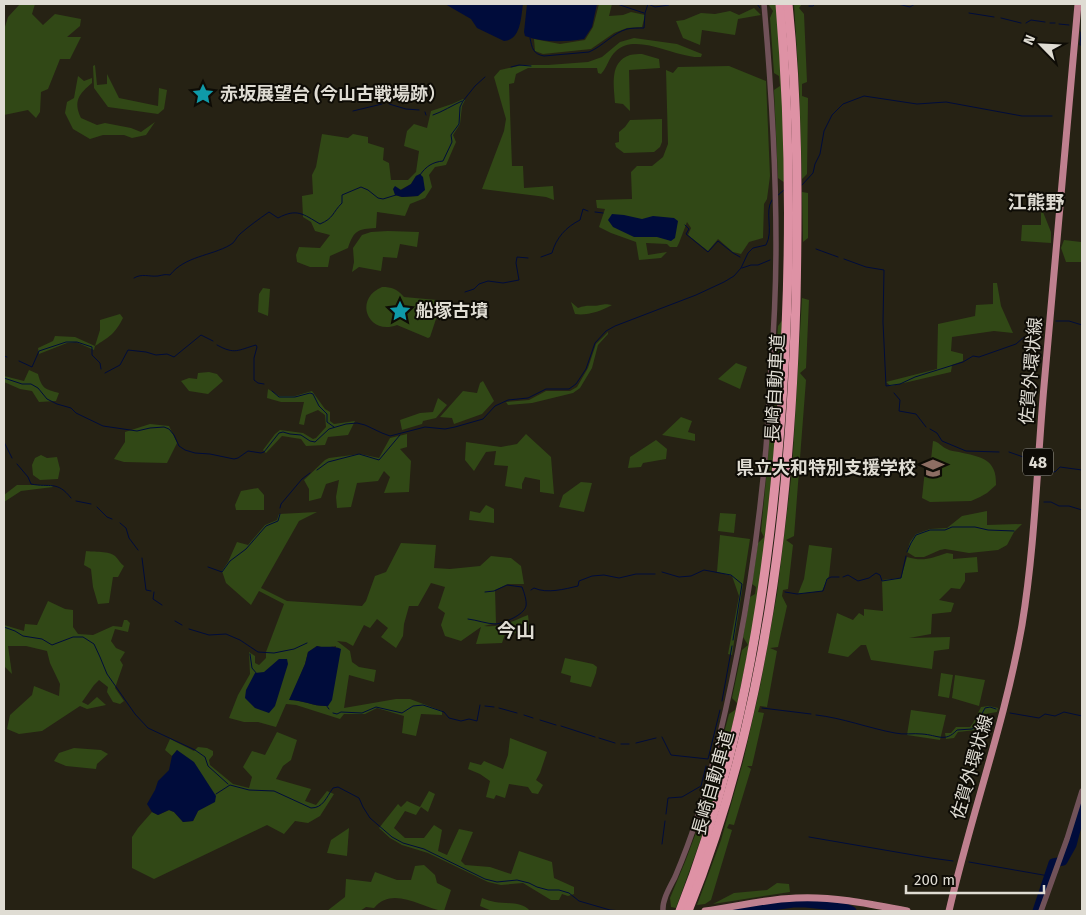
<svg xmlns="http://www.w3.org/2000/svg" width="1086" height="915" viewBox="0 0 1086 915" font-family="'Fira Sans','Noto Sans JP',sans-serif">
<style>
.green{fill:#314816;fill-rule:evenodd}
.water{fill:#000c3b}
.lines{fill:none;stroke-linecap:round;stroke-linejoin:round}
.stream{stroke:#000c3b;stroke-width:1}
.river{stroke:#000c3b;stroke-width:9}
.minor{stroke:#715259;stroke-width:5.5}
.major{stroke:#bf808f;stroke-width:7}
.highway{stroke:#de92a5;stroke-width:9}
.labels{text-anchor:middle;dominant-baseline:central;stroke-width:4;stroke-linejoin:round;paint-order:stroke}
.shield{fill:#0e0c06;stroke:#a09e96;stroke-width:1}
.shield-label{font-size:16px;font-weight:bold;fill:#dfdcd3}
.poi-label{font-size:18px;font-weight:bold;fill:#dfdcd3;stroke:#0e0c06;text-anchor:start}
.street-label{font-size:18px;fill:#dfdcd3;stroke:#0e0c06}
.neighbourhood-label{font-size:19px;font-weight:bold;fill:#dfdcd3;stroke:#0e0c06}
</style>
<rect width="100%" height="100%" fill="#262214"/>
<g class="green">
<path d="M20 4H35L32 14 43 25 55 14 81 19 80 26 67 37H81L70 59H60L48 89 41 92 40 112 36 118 28 110 4 115V30L8 17Z"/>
<path d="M599 4H612L609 16 623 15 631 12 645 15 642 27 627 28 614 33 591 49 543 54 535 51 534 39 560 44 585 40 593 27Z"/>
<path d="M768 4H776L782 77 785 183 778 178 774 90 780 86 779 76 774 73 770 18 773 11Z"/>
<path d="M794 4H802L799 8 804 14 807 82 802 84V96L808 98 807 174 802 179 799 83Z"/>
<path d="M754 8 761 15 738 19 735 35 702 30 700 45 683 38 676 21 684 20 701 13 715 14 730 11 739 15Z"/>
<path d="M634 38 677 44 702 54 701 57C697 57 692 57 689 56 668 53 634 34 616 51 609 57 607 68 601 74L598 73 597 68H528L516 74 514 83 509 84 512 166H523L524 188 553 186 554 200 546 197 482 189 504 131 506 119 494 77 500 70 523 65H548L588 62 602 57 620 42Z"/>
<path d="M642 54 659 59 660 68 629 70 630 111 623 104 615 103C614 85 609 62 630 55 634 54 638 54 642 54Z"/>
<path d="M95 65 97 85 107 84V74L119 98 158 106 159 88 167 90 164 109 158 114 108 107 94 88 93 66Z"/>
<path d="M729 66 766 81 770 176 767 199 764 204 763 238 749 242 741 254 733 252 718 239 708 251 688 235 691 228 687 222 679 243 677 247H670L667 244 646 243 648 255 667 252 661 258 639 260 636 242 611 233 599 227 605 209 597 208 596 200 632 199 631 172 637 166H652L663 157 668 144 666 70 673 73 678 67Z"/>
<path d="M78 76 84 81 92 78V83C79 94 73 101 81 118L97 125 105 123 131 128 141 132 155 122 146 135 132 138 124 135H103L90 139 73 129 65 113 67 102 74 98Z"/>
<path d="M463 99 465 100 462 106 460 124 453 135 456 142 446 165 435 167 429 175 432 187 425 198 410 204 405 216 377 212 376 228C358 229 354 230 348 248L330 256 328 267H310L297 262 296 255 299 247 320 248 330 235 315 231 311 222 303 217 302 196 313 194 312 175 316 167 322 134 348 138 353 134 368 137V143L384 148 383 160 389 163 391 180H408L416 172 419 151 404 146 407 131 414 124 427 128 431 111 452 104ZM420 174 418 196 402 197 395 195 400 190 411 184 416 176Z"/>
<path d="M662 119V142L660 147 654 152 624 153 616 147 615 143 619 142V132L625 127 630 120Z"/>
<path d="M802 192 808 193V238L803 242Z"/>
<path d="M1041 207 1051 232V243L1021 241 1022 225H1041Z"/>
<path d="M388 231 419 232 417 247 400 244 397 258 383 257 381 271 359 267 352 272 354 262 353 248 362 235 371 232Z"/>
<path d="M1064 240 1081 242 1082 240V262H1066L1061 248Z"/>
<path d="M993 283H997L1001 306 1013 333 994 331 952 337 951 351 963 354V361L952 365 951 372 891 386 886 382 937 369 938 324 975 316 976 305 993 304Z"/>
<path d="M382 287C392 287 397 289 404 297L437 300 439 302 436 319 430 337 428 338 397 325C368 336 353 299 382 287Z"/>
<path d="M263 288 270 289 268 316 258 312 259 294Z"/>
<path d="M802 298 809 300 806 368 800 373 806 380 794 536 786 540 793 545 788 589 783 590 782 596 787 606 778 647 770 648 777 651 767 707 760 706 758 712 764 713 752 766H747L751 769 734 825 729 824 727 828 732 830 711 900 705 904 697 905 721 840 743 762 760 687 777 594 792 471Z"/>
<path d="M571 302 578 308C588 304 591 307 600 305 605 304 607 304 612 305 602 311 586 316 575 314Z"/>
<path d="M120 314 123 318C115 334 109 337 95 346L94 350 76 342 67 343 39 354 38 348 53 341 55 336 75 337 95 346 100 330V320Z"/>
<path d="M784 318 769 521 755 618 725 761 704 830 676 908 671 907 670 898 685 862 697 830 704 827 706 820 702 815 714 770 722 763 718 756 729 714 735 710 737 703 732 698 742 650 748 645 743 637 750 597 755 594 756 587 752 584 758 543 764 537 761 531 767 469 774 378 779 371 775 364 778 326Z"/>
<path d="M608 332V334L598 345 592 368 580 388 573 393 532 403 508 405 506 402 529 400 546 391H570L577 387 588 368 596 344Z"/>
<path d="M736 363 747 367 740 389 718 379Z"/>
<path d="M29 370 38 374C42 389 45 389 59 393L56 401 39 402 32 391 20 389 4 382V376L24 381Z"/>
<path d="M209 372 217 374 223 381 208 394 189 391 181 381 189 378 197 379 198 373Z"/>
<path d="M483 381 494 401 482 414 454 424 452 418 440 417 463 391 477 393 480 383Z"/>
<path d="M268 389 279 396H295L312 391 325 409 330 412V421L334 424 355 421 348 435 328 437 325 445 306 446 301 439 282 436 266 453 263 450 275 434 280 430 303 433 313 439 316 438 326 427 325 415 318 410 306 415 304 425 299 424 304 402H281L267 398Z"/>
<path d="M438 398 447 405 436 418 423 421 422 424 402 430 400 420 420 413 433 412Z"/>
<path d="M681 417 692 421 688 432 695 434V441L662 435Z"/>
<path d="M150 424 169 426 177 443 167 463 124 462 114 459 125 442V432Z"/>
<path d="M407 434V447L400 449 411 461 409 492 384 493 390 477 384 471 378 481 357 483 351 507 337 508 336 497 339 480 326 484 321 498 309 501V489L304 480 325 460 329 458 360 454 379 458 390 438Z"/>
<path d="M526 434 551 457 554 494 540 492V480L525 477 522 484V489L505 486 508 466 494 465 496 451 486 452 474 471 465 460 466 442 501 447 517 444Z"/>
<path d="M656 440 667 449 666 459 643 463 641 467 628 468 630 457Z"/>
<path d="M933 441C940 442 941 447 947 449 950 451 955 451 959 452 980 457 997 458 996 485L987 493 980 497 971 501 930 502 922 498 926 460H931Z"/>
<path d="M41 455 47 458 57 457 60 469 58 479 40 480 33 475 32 465 35 458Z"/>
<path d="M581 482 592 483 584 512 559 507 563 495Z"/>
<path d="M17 485H51L53 487 21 491 4 502V495Z"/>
<path d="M258 488 264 495V510H236L235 505 241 491Z"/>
<path d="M486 505 494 509V523L469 520 470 511 480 513Z"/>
<path d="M987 511V525L1022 524 1014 532 1007 545 998 550 969 553 945 549 940 550 924 557H915L907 552 910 542 916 534 930 529 947 528 962 516Z"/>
<path d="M317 512 299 521 261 588 287 601 362 606 366 601 375 576 386 572 401 543 436 545 434 568 450 569 480 566 491 556 511 558 521 566 524 584H508L495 590 496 623 484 626C500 628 513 621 528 615L530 632 505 634 502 643 476 644 481 627 461 641 445 636 441 625 445 613 438 608 445 587 431 583 418 606H409L404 624 403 636 396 648 381 637 388 628 377 619 370 628 364 625 353 646 346 642 337 641 350 651 352 662 359 667 376 670 374 682 349 675 344 708 396 699H410L442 711V715L421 714 416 736 402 733 404 716 377 708 365 714H344L340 719 296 705 286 704 276 727 258 722H244L229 718 238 695 250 674 249 652 255 656V663L259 665 266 658V652L284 604 259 591 251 605 226 583 222 571 228 562 237 542 248 545 265 525 277 520 279 514ZM317 646 325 648 336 646 328 706C316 707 303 700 290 700L305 664 308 652Z"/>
<path d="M720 513 736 514 734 533 718 531Z"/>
<path d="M720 535 750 539 732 655 728 654 739 596 732 576 717 572Z"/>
<path d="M809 545 832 548 829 576 822 591 798 594 804 579Z"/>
<path d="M86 551C93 552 110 551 115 556 119 560 120 563 124 566L118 577H113L109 603 98 604 93 587 91 569 84 565Z"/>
<path d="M947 553 953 554V559L977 557 978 572 965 573V581L960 589 951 588 939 600 954 603 951 612 932 614 931 634 909 638 950 637 949 649 934 651 932 669 871 660 866 645H861L848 657 828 653 837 613 853 620 859 613 864 616V609L883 611 882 580 901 578 907 557C924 562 931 558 947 553Z"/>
<path d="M48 601 65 609 73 610V627L78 634 93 635 113 626 122 627 124 620H127L130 623 128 632 115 629 111 641 116 648 125 652 120 660 123 665 115 688 124 701 120 704 113 702 107 692 108 687 99 680 94 685 82 702 88 705 97 697 106 705 87 709 80 706 42 731 19 734 7 729 10 715 32 695 34 686 59 696 60 684 50 663 47 651 26 646H8L12 674 4 666V625L24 631 25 624 37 625Z"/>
<path d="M565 658 593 664 597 667 596 673 591 687 570 682 571 676 561 673Z"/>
<path d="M941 673 953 675 949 698 938 696Z"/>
<path d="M955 675 985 680 979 706 952 698Z"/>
<path d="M989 706 998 708 997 712 985 714 976 730 958 732 954 738 946 739 945 733H951L956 727H970L973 723 981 707Z"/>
<path d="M911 710 946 715 940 740 907 735Z"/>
<path d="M277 732 297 740 291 760 283 766 276 779 311 789 305 801 316 805 327 791 334 794 320 816 308 823 295 821 284 834 267 825 154 879 132 868V837L138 828 152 812 158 815 169 810 174 812 183 822 193 821 198 811 177 750 172 756 165 750 170 739 194 751 198 747 207 748 213 751V755L209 760 210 765 233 784 249 788 252 777 243 767 252 751 265 755Z"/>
<path d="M510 738 547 752 540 773 536 780 543 785 538 794 532 793 528 787 509 784 505 798 496 795 494 799 486 797 490 781 480 774 468 769 470 762 481 765 484 761 503 769 508 755Z"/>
<path d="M74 748 101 750 108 754 97 764 96 769 66 766 54 761 59 753Z"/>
<path d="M429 791 435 794 428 812 421 807 416 815 405 811 394 828 405 838H424L434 825 442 830 438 851 447 855 459 829 473 832 461 861 465 865 490 867 511 874 519 851 552 862 554 878 574 887V894L568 896 562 894 559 900H551L523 883 501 885 488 882 428 853 402 845 390 838 379 828 398 804 401 807 407 801 420 807Z"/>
<path d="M349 828 347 856 327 853 331 840Z"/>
<path d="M424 865 435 875 437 883 451 890 444 911C421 908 393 885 374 908L366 907 360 911H327L345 897 346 879 371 882 375 872 397 880H411L415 866Z"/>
<path d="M777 883 789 884 790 892 713 904 734 893 767 890Z"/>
<path d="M482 898C486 900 491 901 495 902 506 904 522 901 530 911H492L480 906Z"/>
</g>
<g class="water">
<path d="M445 4H523C521 17 521 40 504 41L477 28 471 19Z"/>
<path d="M527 4H597L592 27 584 39C564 42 544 43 525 36L524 32Z"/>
<path d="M420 174 423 177 425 190 418 196 402 197 395 195 393 189 395 186 401 190 411 184 416 176Z"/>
<path d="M612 214 624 215 642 219 653 216 674 218 678 221 675 238 671 241 657 237H634L613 227 608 220Z"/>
<path d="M317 646C326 648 333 645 341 649L332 700 328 706C315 707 303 700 289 700L305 664 308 652Z"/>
<path d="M279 659H287L288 664 275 706 269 713 255 708 245 698 246 690 255 673 264 672Z"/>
<path d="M177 750 194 762 216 796 215 802 198 811 193 821 183 822 174 812 169 810 158 815 152 812 147 804 155 790 158 781 169 770 172 756Z"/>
</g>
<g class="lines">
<g class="stream">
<path d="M617 4 644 13"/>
<path d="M757 4 760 8"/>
<path d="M898 4 910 7 915 4"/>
<path d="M809 6H813L815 4"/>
<path d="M969 13 994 17"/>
<path d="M1001 18 1021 23"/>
<path d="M1026 23 1031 20 1045 22"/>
<path d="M1050 23H1055"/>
<path d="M1059 24 1069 25"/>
<path d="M1081 32 1080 45H1082"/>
<path d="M530 38C532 48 533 54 544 56L589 52C603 46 613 33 627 29 632 28 638 28 644 28L645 13 648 4 655 7 669 5 670 4"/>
<path d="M511 67 519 65 531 66"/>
<path d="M389 104 406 109 419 110"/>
<path d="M353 111 382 104"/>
<path d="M425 112 426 115"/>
<path d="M433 115C442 112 453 105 462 101"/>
<path d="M420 175C426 166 433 162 443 161L452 142 451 135 459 124 460 107 463 101 475 86 485 77"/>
<path d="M802 185 813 173 815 164 820 154 824 131 832 115 843 104 864 96 917 104 946 102 1022 116H1052"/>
<path d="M777 196 784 190"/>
<path d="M595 212 603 213"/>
<path d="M685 225 689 229 686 234 708 252 718 241 733 253 740 257"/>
<path d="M816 249 838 257"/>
<path d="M541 257 552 253C556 238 566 227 580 220L583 209 588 211"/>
<path d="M844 259 866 267 884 270 883 322 886 386 900 384 915 377 963 362 973 356 979 357 1016 344 1024 337 1042 332"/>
<path d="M742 268 751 265H758L770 260"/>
<path d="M134 278C142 273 149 277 158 276 163 275 165 274 170 275 185 256 211 256 230 245 235 243 236 237 240 234 249 226 259 219 269 212L278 218C297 208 303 214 320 224 334 218 332 213 342 203V195L361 187 368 190 378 198 383 199 396 195"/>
<path d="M465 292 474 289 479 284 488 281 503 283 519 280 516 263 517 257 528 258"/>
<path d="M1056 321H1069L1082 325"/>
<path d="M217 345C235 355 238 350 256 345L257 347 254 358V380L258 383 264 384"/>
<path d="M4 356 7 357"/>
<path d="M19 361 32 367 39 351 66 342H77L92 347V355L100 363 101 369"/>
<path d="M105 373 120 365 128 350 146 352 156 355 167 354 174 357 201 335 213 341"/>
<path d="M4 378 22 384H31L38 388 47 399 57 404 71 408 76 413 103 426 137 431 150 428 164 427 169 429 174 435 179 446 185 450 195 453 210 454 234 459 238 458 248 451 261 453 264 452 279 433 283 432 290 434 301 435 310 441 315 442 329 429 346 424 357 423 365 425 382 433 390 436 425 427 445 429 455 427 483 419 495 406 508 400 528 398 546 389H569L576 384 586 369 595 343 606 331 615 326 696 295 724 282 734 276 741 268 748 253 753 248 766 245C774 231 764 211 772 200"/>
<path d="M272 391 279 397H295L310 393 313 394 319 406 327 414V422L334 427"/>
<path d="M894 393 900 400 899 411 916 414 926 427"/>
<path d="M930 429 937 433 942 441 966 451 999 452"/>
<path d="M4 442 12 458"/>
<path d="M1009 452 1029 459 1033 462"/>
<path d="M17 464 28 477 31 484C50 488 57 480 71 498"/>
<path d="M317 470 328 462 359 454 379 460 400 435"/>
<path d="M1043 470 1055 472 1060 467 1082 470"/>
<path d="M76 501 91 504"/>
<path d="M1044 502H1051L1059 506H1069L1082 510"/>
<path d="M97 507 107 517 112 519"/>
<path d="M280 508 281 504 302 479 310 473"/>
<path d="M120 523 126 528 129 538 138 550"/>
<path d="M907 552 911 543 916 535 930 530H945L952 527H975L988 530 1014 531"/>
<path d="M142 558 146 590 151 591"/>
<path d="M208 567 222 572 230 561 246 549 266 526 278 521 280 514"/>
<path d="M662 572 679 577 691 576 704 570 731 575 742 584 733 640"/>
<path d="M843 577 848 575 858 581 869 578 876 573 880 575 882 581 901 578 906 556"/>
<path d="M531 590 534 588C547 594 565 589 578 586L579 581 592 576 604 575 619 578 636 574H655"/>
<path d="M154 592 153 599 162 605"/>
<path d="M785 592 797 594 823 591 827 579 831 577H839"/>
<path d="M468 619C477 620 487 624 496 624 504 623 524 615 526 606 527 601 524 592 522 587L507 585 494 591 485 592"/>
<path d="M175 621 182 625"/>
<path d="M4 627 15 631 23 636 42 639 52 645 73 637H83L94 644 100 657 107 674 135 714 148 728 195 750 205 757 208 766 228 784"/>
<path d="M189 629 209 635 226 634 240 640 258 652 274 653 294 649 307 643"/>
<path d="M250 654 252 668 257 674"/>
<path d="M722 701 732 646"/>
<path d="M326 705 329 709"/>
<path d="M485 706 494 707"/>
<path d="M499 708 517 713"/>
<path d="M762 708 811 714"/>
<path d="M333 713 337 714 341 712 362 713 376 707 402 713 413 706 423 705 444 712 449 718 461 721 469 719 477 721 480 705"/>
<path d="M1010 713 1039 718 1045 714 1055 716 1064 712 1082 716"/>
<path d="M524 715 533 718"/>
<path d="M816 715C843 718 868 728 895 733 904 735 913 733 922 734 938 735 945 743 957 730L972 729 975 727 985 708 990 707 996 709"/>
<path d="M540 720 556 725"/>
<path d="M561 726 595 737"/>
<path d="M662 737 671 755 708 759 720 710"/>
<path d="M599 738 615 743"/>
<path d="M636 743 656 738"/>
<path d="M621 744H629"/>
<path d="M216 794 230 785 249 790 274 791 311 808C323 808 326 798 333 788L338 787 359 798 363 807 370 818 392 837 403 843 424 849 485 879 497 882 517 880 529 883 537 887 548 890H559L569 893 579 901 610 910 622 911"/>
<path d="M666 814 668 798 682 797 701 786 706 766"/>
<path d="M809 837 931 858 953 861"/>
<path d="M662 844 665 821"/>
<path d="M969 862 1049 876"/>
</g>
<g class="river">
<path d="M736 911 793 903H806L844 907 852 911"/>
<path d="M1037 911 1053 863 1063 861 1072 845 1082 807"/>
</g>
<g class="minor">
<path d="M663 911C662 900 670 887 675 877 683 858 690 840 696 821 714 765 727 707 738 650 751 583 760 515 766 448 768 422 769 395 771 369 774 328 776 286 776 244 776 164 771 84 764 4"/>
<path d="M1041 911 1067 839 1082 791"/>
</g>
<g class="major">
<path d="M705 911C735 907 766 899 796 898 833 896 871 904 907 911"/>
<path d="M949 911C971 815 1005 722 1022 625 1035 546 1037 465 1044 386 1055 258 1067 131 1078 4"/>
</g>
<g class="highway">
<path d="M680 911C744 749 770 574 782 401 791 268 791 136 780 4"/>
<path d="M688 911C766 718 790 507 796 300 798 201 798 102 788 4"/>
</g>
</g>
<defs>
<g id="sight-bare" transform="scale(1.725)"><path d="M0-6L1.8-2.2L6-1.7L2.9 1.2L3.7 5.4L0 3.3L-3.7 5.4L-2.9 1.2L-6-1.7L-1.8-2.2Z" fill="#0f9aa8" stroke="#0e0c06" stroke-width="2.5" paint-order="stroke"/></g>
<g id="school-bare" transform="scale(1.725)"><path d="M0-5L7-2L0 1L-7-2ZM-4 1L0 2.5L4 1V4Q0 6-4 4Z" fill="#8d6e63" stroke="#0e0c06" stroke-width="2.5" paint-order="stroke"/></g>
</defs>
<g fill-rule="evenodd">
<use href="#sight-bare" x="203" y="94"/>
<use href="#sight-bare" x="400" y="311"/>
<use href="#school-bare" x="933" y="468"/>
</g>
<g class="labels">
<rect class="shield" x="1023" y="448.5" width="30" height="27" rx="4"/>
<g class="shield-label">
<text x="1038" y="462">48</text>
</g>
<g class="poi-label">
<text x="220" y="94">赤坂展望台 (今山古戦場跡）</text>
<text x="416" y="311">船塚古墳</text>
<text x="916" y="468" text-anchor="end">県立大和特別支援学校</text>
</g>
<g class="street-label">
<text transform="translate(1031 371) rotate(-85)">佐賀外環状線</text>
<text transform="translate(775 388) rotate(-87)">長崎自動車道</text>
<text transform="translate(972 767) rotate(-74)">佐賀外環状線</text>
<text transform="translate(713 783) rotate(-74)">長崎自動車道</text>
</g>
<g class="neighbourhood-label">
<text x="1036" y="202">江熊野</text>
<text x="516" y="630">今山</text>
</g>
</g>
<rect width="1086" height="915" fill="none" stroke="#dfdcd3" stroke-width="10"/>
<g transform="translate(1041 45) rotate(294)" stroke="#0e0c06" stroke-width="4" paint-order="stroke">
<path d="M0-4L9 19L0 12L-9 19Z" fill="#dfdcd3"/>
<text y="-8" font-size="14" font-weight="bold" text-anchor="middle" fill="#dfdcd3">N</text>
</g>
<path d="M906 885v8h138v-8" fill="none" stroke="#dfdcd3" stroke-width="2.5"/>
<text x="914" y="885" font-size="15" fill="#dfdcd3" stroke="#0e0c06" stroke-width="4" paint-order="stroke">200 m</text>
</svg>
